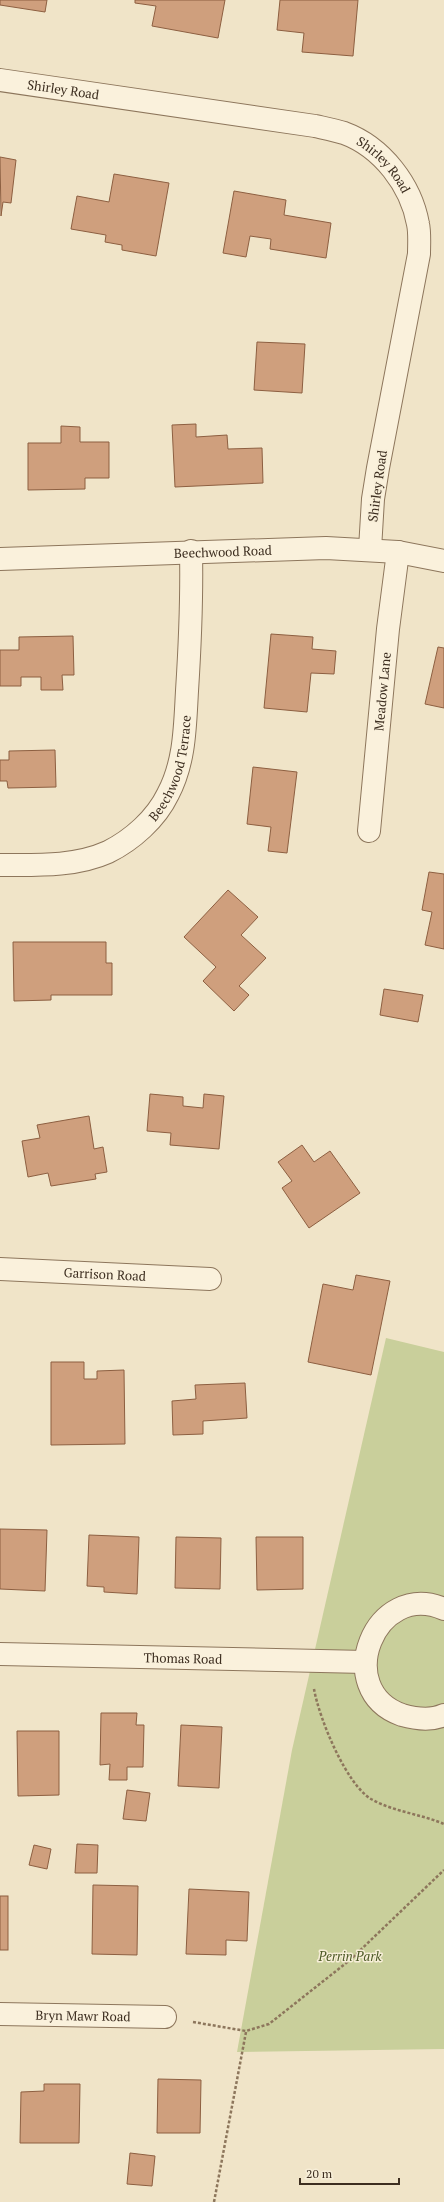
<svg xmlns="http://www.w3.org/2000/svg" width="444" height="2202" viewBox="0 0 444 2202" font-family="'PT Serif',serif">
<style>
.green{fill:#c9cf9b}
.building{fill:#cf9f7d;stroke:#8d5f41}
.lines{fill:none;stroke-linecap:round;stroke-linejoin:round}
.minor-casing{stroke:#8d765c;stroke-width:24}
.path{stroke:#8d765c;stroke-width:2.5;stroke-dasharray:3 2;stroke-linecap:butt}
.minor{stroke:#faf1dc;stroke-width:22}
.labels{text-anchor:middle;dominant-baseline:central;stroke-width:3;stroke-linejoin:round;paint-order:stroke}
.street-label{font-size:13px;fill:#3d2e20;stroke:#f7eed8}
.park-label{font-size:13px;font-style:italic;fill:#4d5a26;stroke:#f7eed8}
</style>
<rect width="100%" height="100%" fill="#f0e4c8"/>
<path class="green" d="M386 1338 444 1352V2049L237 2052 292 1750Z"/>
<g class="building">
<path d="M0 0H47L45 12 0 5Z"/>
<path d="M135 0H225L218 38 152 26 156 6 135 3Z"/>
<path d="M280 0H358L353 56 302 52 304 33 277 30Z"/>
<path d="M0 157 16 160 11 203 3 202 1 216Z"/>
<path d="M114 174 169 183 156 256 122 250V245L105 242 106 235 71 229 77 196 109 202Z"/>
<path d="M234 191 286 200 284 215 331 223 326 258 270 249 271 239 250 236 246 257 223 253Z"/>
<path d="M257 342 305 344 302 393 254 390Z"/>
<path d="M196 424V437L227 435 228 449 262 448 263 483 175 487 172 425Z"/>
<path d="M61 426 80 427V442H109V478H85V489L28 490V443H61Z"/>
<path d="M271 634 313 637 312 649 336 651 334 674 311 673 307 712 264 708Z"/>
<path d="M73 636 74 675H62L63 690H41V677H21V686H0V650H19V637Z"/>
<path d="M438 647 444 648V708L425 704Z"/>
<path d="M55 750 56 787 8 788 7 781H0V760H9V751Z"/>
<path d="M253 767 297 772 287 853 268 851 271 827 247 824Z"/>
<path d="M429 872 444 874V949L425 945 432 912 422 910Z"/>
<path d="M228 890 258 917 241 935 266 958 239 986 249 995 234 1011 203 981 216 967 184 937Z"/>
<path d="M13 942H106V963H112V995H51V1000L14 1001Z"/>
<path d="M384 989 423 995 418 1022 380 1015Z"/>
<path d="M150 1094 183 1097V1106L203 1108 204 1094 224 1096 219 1149 170 1145 171 1133 147 1131Z"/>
<path d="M89 1116 94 1149 103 1147 107 1172 95 1174 96 1179 51 1186 48 1173 28 1177 22 1141 40 1138 37 1125Z"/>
<path d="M302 1145 314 1162 330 1151 360 1193 309 1228 282 1188 292 1181 278 1162Z"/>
<path d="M356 1275 390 1281 371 1375 308 1362 323 1284 353 1290Z"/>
<path d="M51 1362H84V1379H97V1371L124 1370 125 1444 51 1445Z"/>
<path d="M245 1383 247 1418 203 1421V1434L173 1435 172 1401 196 1399 195 1385Z"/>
<path d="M0 1529 47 1530 45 1591 0 1589Z"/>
<path d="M89 1535 139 1537 137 1594 104 1592V1587L87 1586Z"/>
<path d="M176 1537 221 1538 220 1589 175 1588Z"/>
<path d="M256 1537H303V1589L257 1590Z"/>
<path d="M101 1713H137L136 1725H144L143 1767H127V1780H109L110 1764 100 1765Z"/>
<path d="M181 1725 222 1727 219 1788 178 1786Z"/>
<path d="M17 1731H59V1795L18 1796Z"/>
<path d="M127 1790 150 1793 146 1821 123 1819Z"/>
<path d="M77 1844 98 1845 97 1873H75Z"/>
<path d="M34 1845 51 1849 47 1869 29 1865Z"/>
<path d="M93 1885 138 1886 137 1955 92 1954Z"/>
<path d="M189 1889 249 1892 247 1941 226 1940V1955L186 1954Z"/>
<rect x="0" y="1896" width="8" height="54"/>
<path d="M158 2079 201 2080 200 2133H157Z"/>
<path d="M44 2084H80L79 2143H20L21 2092 44 2091Z"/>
<path d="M130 2153 155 2156 152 2186 127 2184Z"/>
</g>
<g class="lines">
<g class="minor-casing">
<g id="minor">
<path id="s1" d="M0 80 315 126C324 128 335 130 344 133 382 147 411 185 418 224 420 233 419 245 419 254L378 468 373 499 370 549"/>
<path id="s2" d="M0 559 326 548 398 552 444 561"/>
<path id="s3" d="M369 831 388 629 398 552"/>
<path id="s4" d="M0 865C35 865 75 867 108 852 132 840 156 819 168 794 185 762 185 726 187 691 190 644 192 598 191 551"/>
<path id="s5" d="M0 1269 210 1279"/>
<path d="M444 1609C375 1579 331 1690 402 1715 416 1719 431 1721 444 1715"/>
<path id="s6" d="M0 1654 365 1662"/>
<path id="s7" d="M0 2014 165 2017"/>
</g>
</g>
<g class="path">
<path d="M314 1689C319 1718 346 1784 371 1799 394 1812 421 1814 444 1824"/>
<path d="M193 2022 246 2031 269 2024 350 1960 444 1870"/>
<path d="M214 2202 246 2032"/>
</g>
<use href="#minor" class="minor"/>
</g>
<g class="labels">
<g class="street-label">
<text stroke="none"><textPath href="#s1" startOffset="64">Shirley Road</textPath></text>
<text stroke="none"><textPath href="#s1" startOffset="400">Shirley Road</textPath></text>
<text transform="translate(377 486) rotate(-82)">Shirley Road</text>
<text stroke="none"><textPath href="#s2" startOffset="223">Beechwood Road</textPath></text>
<text stroke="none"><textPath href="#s3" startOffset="140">Meadow Lane</textPath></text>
<text stroke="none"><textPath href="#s4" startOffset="220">Beechwood Terrace</textPath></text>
<text stroke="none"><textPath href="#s5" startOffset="105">Garrison Road</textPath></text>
<text stroke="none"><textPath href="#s6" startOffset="183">Thomas Road</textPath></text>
<text stroke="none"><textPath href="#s7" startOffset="83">Bryn Mawr Road</textPath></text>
</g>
<g class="park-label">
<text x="350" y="1956">Perrin Park</text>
</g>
</g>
<path d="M300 2178v6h99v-6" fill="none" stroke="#3d2e20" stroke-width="2"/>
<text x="306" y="2178" font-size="12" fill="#3d2e20" stroke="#f7eed8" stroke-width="3" paint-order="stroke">20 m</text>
</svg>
